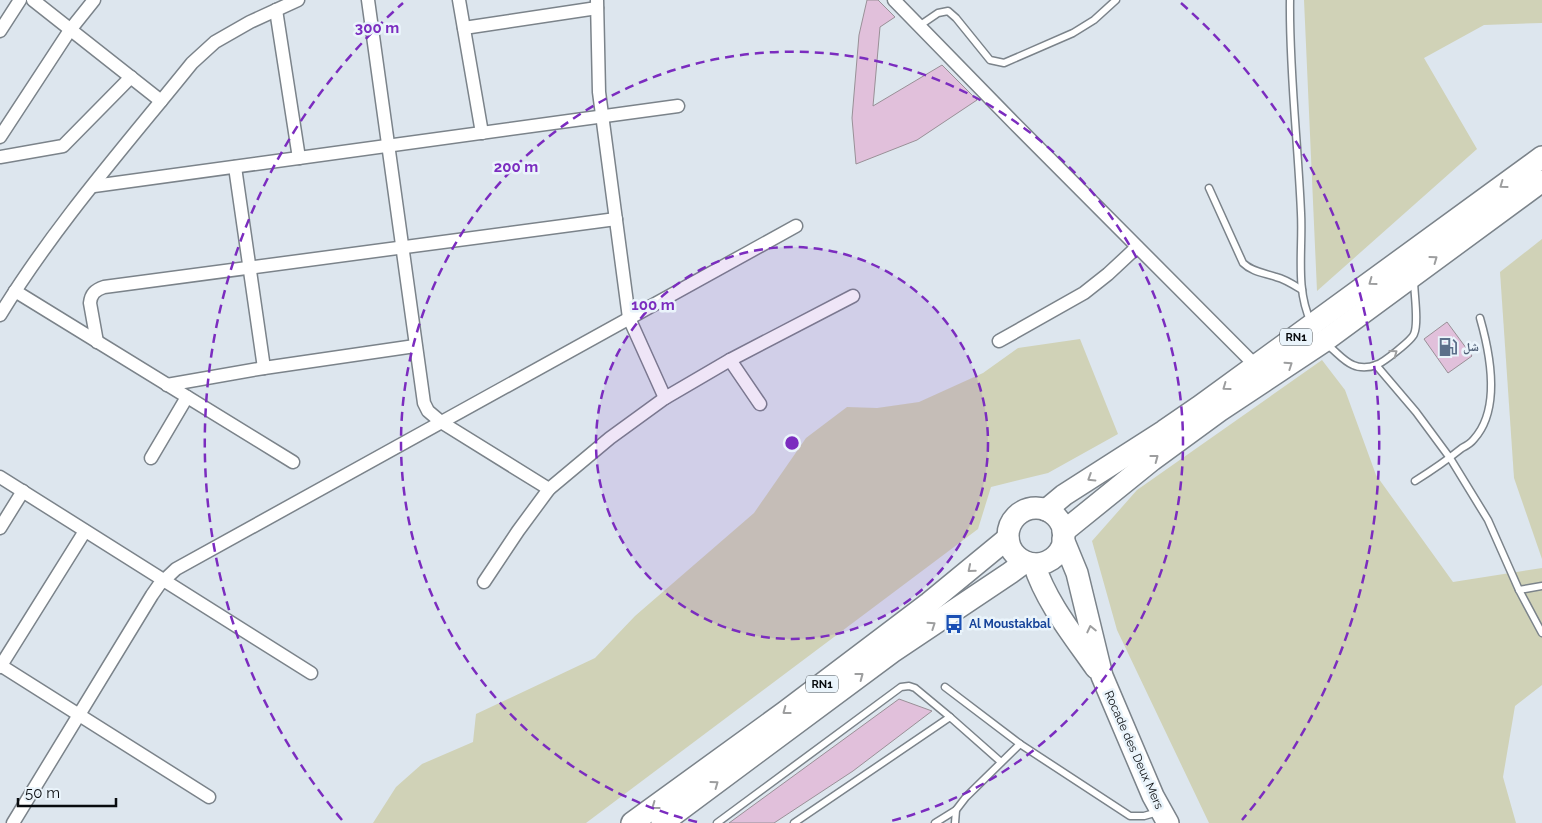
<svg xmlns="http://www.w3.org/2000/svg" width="1542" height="823" viewBox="0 0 1542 823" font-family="Raleway,'Noto Naskh Arabic',sans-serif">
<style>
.green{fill:#d0d2b7}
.building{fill:#e1c0db;stroke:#999097}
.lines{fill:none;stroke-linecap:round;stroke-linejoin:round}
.service-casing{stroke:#7b838a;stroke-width:9}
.minor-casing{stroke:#7b838a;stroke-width:15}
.trunk-casing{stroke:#7b838a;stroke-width:24}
.service{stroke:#fff;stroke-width:6}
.minor{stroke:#fff;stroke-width:12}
.trunk{stroke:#fff;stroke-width:21}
.oneway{stroke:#9d9e9f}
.ring{fill:none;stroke:#7b2cbf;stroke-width:2.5;stroke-dasharray:9 6}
.labels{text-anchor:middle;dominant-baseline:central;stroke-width:5;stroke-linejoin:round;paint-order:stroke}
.shield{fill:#eaf4fb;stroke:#4c5256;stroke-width:1}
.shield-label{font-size:11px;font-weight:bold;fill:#090c0f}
.service-label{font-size:12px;font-weight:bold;fill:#4e5e75;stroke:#eaf4fb;text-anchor:start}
.transit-label{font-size:12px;font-weight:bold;fill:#164399;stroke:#eaf4fb;text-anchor:start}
.street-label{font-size:12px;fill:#090c0f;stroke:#eaf4fb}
.centre{fill:#7b2cbf;stroke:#eaf4fb;stroke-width:2.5}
.ring-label{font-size:15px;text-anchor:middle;font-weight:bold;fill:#7b2cbf;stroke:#eaf4fb;stroke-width:5;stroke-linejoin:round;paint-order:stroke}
</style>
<rect width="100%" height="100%" fill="#dde6ee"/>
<g class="green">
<path d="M1304 0H1542V23L1484 25 1424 58 1477 149 1317 291Z"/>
<path d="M1542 239V559L1514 478 1500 272Z"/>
<path d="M1080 339 1118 434 1048 473 991 487 978 529 586 823H373L396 787 422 764 473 742 476 714 595 658 635 616 754 513 806 438 847 407 877 408 919 402 983 373 1018 348Z"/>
<path d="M1322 360 1345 390 1376 475 1453 582 1542 568V685L1515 706 1503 777 1516 823H1209L1117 630 1092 541 1137 490Z"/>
</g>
<g class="building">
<path d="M867 0H878L895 17 880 27 873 106 942 65 977 100 917 140 856 164 852 118 859 35Z"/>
<path d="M1447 322 1472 356 1448 373 1424 339Z"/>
<path d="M899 699 932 711 853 771 774 823H729Z"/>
</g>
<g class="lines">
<g class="service-casing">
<g id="service">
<path d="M1290 0C1289 71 1298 142 1301 213 1303 249 1295 289 1311 322"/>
<path d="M919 26 938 13 948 11 956 18 990 60 1004 63 1073 33 1094 20 1116 0"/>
<path d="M1209 188 1243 263C1252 272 1265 273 1276 277 1285 279 1294 285 1302 290"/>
<path d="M1326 344C1335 350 1343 361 1353 365 1359 368 1369 368 1376 365 1383 363 1412 340 1414 334 1419 323 1414 293 1414 280"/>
<path d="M1376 365 1416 412 1450 458 1488 520 1519 590 1542 633"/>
<path d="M1415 481C1431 471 1447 460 1462 448 1466 446 1471 443 1474 439 1501 409 1490 353 1480 318"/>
<path d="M1519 590 1542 586"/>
<path d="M945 687 1020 744 1130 816H1144L1158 812"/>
<path d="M717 823 901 687 909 686 915 688 950 717"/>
<path d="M794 823 950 717 1001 762"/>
<path d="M935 823 956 810"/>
<path d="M955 823 956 810 966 797 1020 744"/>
</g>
</g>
<g class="minor-casing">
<g id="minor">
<path d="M33 0 161 101"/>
<path d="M368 0 424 403 428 411 441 422 549 489"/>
<path d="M459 0 482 133"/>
<path d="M597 0 599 92 629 318 665 398"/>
<path d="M894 0 1014 123 1256 366"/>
<path d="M276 10 299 158"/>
<path d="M464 28 597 8"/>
<path d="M0 31 20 0"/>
<path d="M0 137 70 30 94 0"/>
<path d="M0 157 63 146 131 77"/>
<path d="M235 167 264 368"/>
<path d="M94 186 678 106"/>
<path d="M15 291 293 462"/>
<path d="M0 315C55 225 126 145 192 63L215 42 250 22 298 0"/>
<path d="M999 341 1084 293 1108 274 1137 247"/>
<path d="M97 342 90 303C91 294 95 290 104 287L616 219"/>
<path d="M730 360 760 404"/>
<path d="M167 385 264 368 415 346"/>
<path d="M151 458 187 397"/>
<path d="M0 477 311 673"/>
<path d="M0 528 23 491"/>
<path d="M484 582 518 531 549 489 610 438 665 398 730 360 853 296"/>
<path d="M0 665 209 797"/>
<path d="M0 667 85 531"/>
<path d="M13 823 152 595 159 585 176 569 796 226"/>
</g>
</g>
<g class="trunk-casing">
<g id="trunk">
<circle cx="1036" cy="536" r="28"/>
<path d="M1046 510 1064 495 1164 431 1199 407 1542 157"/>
<path d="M1063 532 1152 460 1219 411 1323 342 1542 181"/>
<path d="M1063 539 1077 573 1102 676 1153 796 1168 823"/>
<path d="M1034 564C1046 602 1073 635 1096 668"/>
<path d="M632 823 785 712 929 603 1008 538"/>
<path d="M662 823 892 652 1010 573 1025 562"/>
</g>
</g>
<use href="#service" class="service"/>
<use href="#minor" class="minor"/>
<use href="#trunk" class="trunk"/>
</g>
<defs><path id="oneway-chevron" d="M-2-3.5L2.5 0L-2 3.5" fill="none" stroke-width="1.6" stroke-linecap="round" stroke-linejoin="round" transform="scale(1.25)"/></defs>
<g class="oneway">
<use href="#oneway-chevron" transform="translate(1503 185) rotate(144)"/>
<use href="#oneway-chevron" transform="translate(1434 259) rotate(-36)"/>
<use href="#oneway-chevron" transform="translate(1372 282) rotate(144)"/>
<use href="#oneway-chevron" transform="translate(1394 353) rotate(-36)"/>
<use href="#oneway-chevron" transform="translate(1289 365) rotate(-34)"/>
<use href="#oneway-chevron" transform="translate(1226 387) rotate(144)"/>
<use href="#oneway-chevron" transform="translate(1155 458) rotate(-37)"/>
<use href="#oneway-chevron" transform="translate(1091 478) rotate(148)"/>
<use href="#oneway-chevron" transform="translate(971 569) rotate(140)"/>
<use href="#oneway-chevron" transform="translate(932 625) rotate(-34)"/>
<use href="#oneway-chevron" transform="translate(1091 629) rotate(-103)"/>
<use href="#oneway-chevron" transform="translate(860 676) rotate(-37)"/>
<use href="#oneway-chevron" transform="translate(786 711) rotate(143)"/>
<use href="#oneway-chevron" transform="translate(715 784) rotate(-36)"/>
<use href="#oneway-chevron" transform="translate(655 806) rotate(144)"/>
</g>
<circle cx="792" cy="443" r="196" fill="#7b2cbf" fill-opacity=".12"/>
<g class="ring">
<circle cx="792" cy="443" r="196"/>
<path d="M697 822A391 391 0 1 1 887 822"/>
<path d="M342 820A587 587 0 0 1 403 3M1181 3A587 587 0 0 1 1242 820"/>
</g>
<defs>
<g id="fuel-bare" transform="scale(1.5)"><path d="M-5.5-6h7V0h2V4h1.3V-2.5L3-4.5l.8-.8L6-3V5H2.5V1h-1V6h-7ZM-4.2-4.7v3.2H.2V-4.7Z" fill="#5c6f8a" stroke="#eaf4fb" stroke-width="2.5" paint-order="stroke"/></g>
<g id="bus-bare" transform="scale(1.5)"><path d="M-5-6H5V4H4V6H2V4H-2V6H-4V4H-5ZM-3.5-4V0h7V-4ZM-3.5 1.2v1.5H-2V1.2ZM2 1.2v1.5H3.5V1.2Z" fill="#1a4fb4" stroke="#eaf4fb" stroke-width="2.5" paint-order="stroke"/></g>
</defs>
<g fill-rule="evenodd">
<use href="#fuel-bare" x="1448" y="347"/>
<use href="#bus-bare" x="954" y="624"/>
</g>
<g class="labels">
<g class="shield">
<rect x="1280" y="328.5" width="32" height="17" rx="4"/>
<rect x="806" y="675.5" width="32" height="17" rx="4"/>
</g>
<g class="shield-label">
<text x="1296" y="337">RN1</text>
<text x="822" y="684">RN1</text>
</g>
<g class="service-label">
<text x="1463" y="347">شل</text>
</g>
<g class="transit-label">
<text x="969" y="624">Al Moustakbal</text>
</g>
<g class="street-label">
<text transform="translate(1134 750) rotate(66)">Rocade des Deux Mers</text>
</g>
</g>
<circle cx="792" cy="443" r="8" class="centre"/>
<g class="ring-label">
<text x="377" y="33">300 m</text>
<text x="516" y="172">200 m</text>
<text x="653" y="310">100 m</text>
</g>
<path d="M18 798v8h98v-8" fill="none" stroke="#090c0f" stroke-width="2.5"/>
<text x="25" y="798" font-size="15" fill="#090c0f" stroke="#eaf4fb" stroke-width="4" paint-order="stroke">50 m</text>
</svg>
